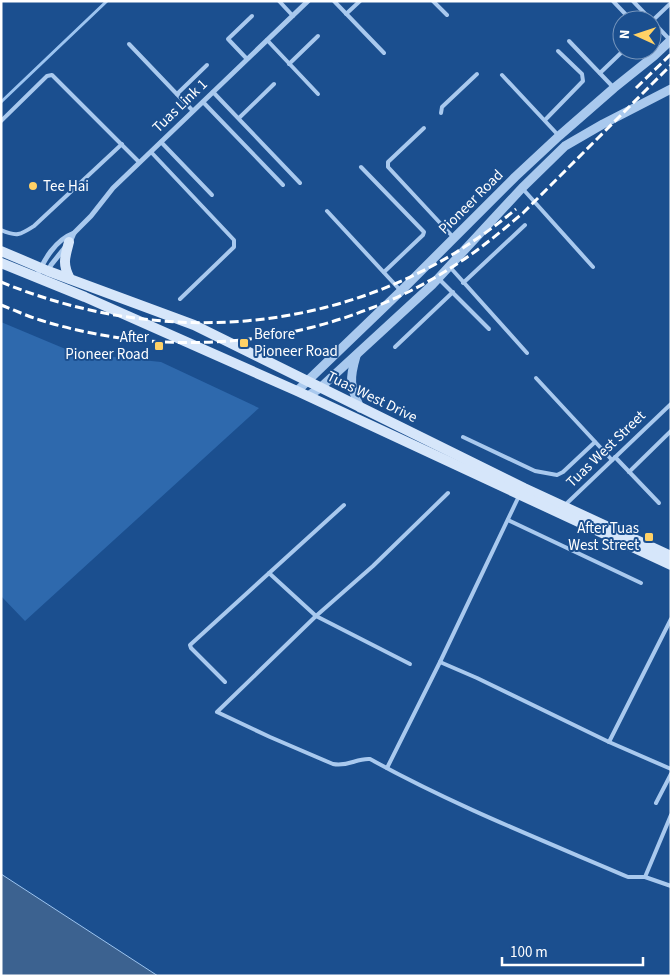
<svg xmlns="http://www.w3.org/2000/svg" width="672" height="977" viewBox="0 0 672 977" font-family="'Source Sans 3',sans-serif">
<style>
.green{fill:#2e69ad}
.water{fill:#3c6290;stroke:#9cc4f0}
.lines{fill:none;stroke-linecap:round;stroke-linejoin:round}
.stream{stroke:#9cc4f0;stroke-width:3}
.service{stroke:#a9c9ee;stroke-width:4}
.minor{stroke:#a9c9ee;stroke-width:5}
.tertiary{stroke:#a9c9ee;stroke-width:9}
.secondary{stroke:#d6e6fa;stroke-width:10}
.rail{stroke:#fff;stroke-width:3;stroke-dasharray:9 4;stroke-linecap:butt}
.poi-dot{fill:#ffd166;stroke:#1b4f8f;stroke-width:2}
.labels{text-anchor:middle;dominant-baseline:central;stroke-width:4;stroke-linejoin:round;paint-order:stroke}
.street-label{font-size:15px;fill:#fff;stroke:#1b4f8f}
.poi-label{font-size:15px;fill:#fff;stroke:#1b4f8f;text-anchor:start}
</style>
<rect width="100%" height="100%" fill="#1b4f8f"/>
<path class="green" d="M1 322 75 353 161 362 259 408 25 621 1 596Z"/>
<path class="water" d="M1 874 158 976H1Z"/>
<g class="lines">
<path class="stream" d="M1 102 107 1"/>
<g class="service">
<path d="M279 1 293 16"/>
<path d="M334 1 384 53"/>
<path d="M433 1 447 15"/>
<path d="M613 1 631 20"/>
<path d="M633 1 651 20"/>
<path d="M346 14 360 1"/>
<path d="M652 21 670 40"/>
<path d="M652 21 671 3"/>
<path d="M267 40 318 94"/>
<path d="M569 41 614 88"/>
<path d="M129 44 193 111"/>
<path d="M247 59 228 39 252 16"/>
<path d="M289 64 318 36"/>
<path d="M600 73 624 50"/>
<path d="M502 75 559 136"/>
<path d="M213 92 300 183"/>
<path d="M177 94 207 65"/>
<path d="M203 102 283 185"/>
<path d="M441 113 442 107 477 74"/>
<path d="M239 118 274 84"/>
<path d="M545 120 583 81 582 74 558 51"/>
<path d="M1 121 47 76 52 75 139 162"/>
<path d="M424 128 388 162V167L454 238"/>
<path d="M161 142 212 195"/>
<path d="M151 152 234 240V247L180 299"/>
<path d="M361 167 424 232 423 235 384 272"/>
<path d="M522 188 593 267"/>
<path d="M327 211 401 291"/>
<path d="M1 230C17 237 20 235 34 226L122 144"/>
<path d="M449 266 527 353"/>
<path d="M438 278 489 329"/>
<path d="M463 283 525 225"/>
<path d="M395 347 453 292"/>
<path d="M536 378 612 460"/>
<path d="M463 437 535 471 557 475 563 472 595 442"/>
<path d="M615 457 659 503"/>
<path d="M629 472 671 431"/>
<path d="M448 493 373 566 316 616 217 712 270 737 333 764C349 767 356 758 370 759 453 805 542 840 628 877H645L671 886"/>
<path d="M564 506 671 404"/>
<path d="M508 520 641 583"/>
<path d="M269 573 316 616 410 664"/>
<path d="M440 662 477 678 609 742 671 769"/>
<path d="M225 682 191 648 190 645 344 505"/>
<path d="M609 742 671 619"/>
<path d="M387 768 440 662 519 496"/>
<path d="M656 803 671 774"/>
<path d="M645 877 671 815"/>
</g>
<g class="minor">
<path d="M48 271 51 265 71 240 74 233 91 216 113 188 308 1"/>
<path d="M36 278C44 260 55 240 74 233"/>
</g>
<g class="tertiary">
<path d="M356 356C349 380 350 385 360 408"/>
<path d="M297 391 401 291 515 177 559 136 614 88 654 56 671 40"/>
<path d="M308 396 320 388 432 285 522 188 565 146 603 124 671 89"/>
</g>
<g class="secondary">
<path d="M69 242C65 257 62 264 70 279"/>
<path d="M1 251 48 271 194 325 524 488 671 556"/>
<path d="M1 263 85 297 297 391 671 565"/>
</g>
<g class="rail">
<path d="M636 88 671 54"/>
<path d="M1 282C150 343 316 337 455 253 476 240 497 225 516 209"/>
<path d="M1 305C14 310 27 316 40 320 145 353 263 350 366 310 400 298 433 280 463 260 484 246 504 229 523 213L671 65"/>
</g>
</g>
<g class="poi-dot">
<circle cx="33" cy="186" r="5"/>
<rect x="239" y="338" width="10" height="10" rx="2.5"/>
<rect x="154" y="341" width="10" height="10" rx="2.5"/>
<rect x="644" y="532" width="10" height="10" rx="2.5"/>
</g>
<g class="labels">
<g class="street-label">
<text transform="translate(180 106) rotate(-44)">Tuas Link 1</text>
<text transform="translate(471 202) rotate(-45)">Pioneer Road</text>
<text transform="translate(372 397) rotate(26)">Tuas West Drive</text>
<text transform="translate(606 449) rotate(-44)">Tuas West Street</text>
</g>
<g class="poi-label">
<text x="43" y="186">Tee Hai</text>
<text x="254" y="334">Before<tspan x="254" dy="17">Pioneer Road</tspan></text>
<text x="149" y="337" text-anchor="end">After<tspan x="149" dy="17">Pioneer Road</tspan></text>
<text x="639" y="528" text-anchor="end">After Tuas<tspan x="639" dy="17">West Street</tspan></text>
</g>
</g>
<rect width="672" height="977" fill="none" stroke="#ffffff" stroke-width="5"/>
<g transform="translate(637 35) rotate(273)"><circle r="24" fill="#1b4f8f" stroke="#7695bc"/>
<path d="M0-4L9 19L0 12L-9 19Z" fill="#ffd166"/>
<text y="-8" font-size="14" font-weight="bold" text-anchor="middle" fill="#ffffff">N</text>
</g>
<path d="M502 957v8h141v-8" fill="none" stroke="#ffffff" stroke-width="2.5"/>
<text x="510" y="957" font-size="15" fill="#ffffff" stroke="#1b4f8f" stroke-width="4" paint-order="stroke">100 m</text>
</svg>
